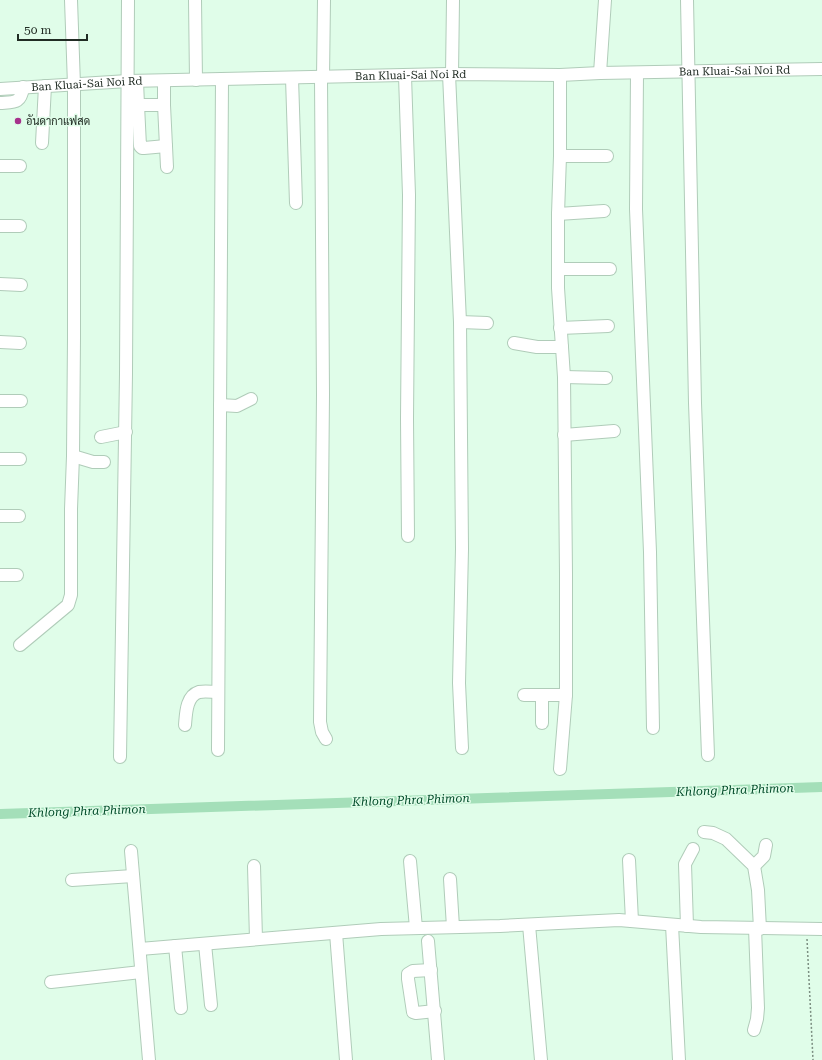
<svg xmlns="http://www.w3.org/2000/svg" width="822" height="1060" viewBox="0 0 822 1060" font-family="'Roboto Serif',Sarabun,serif">
<style>
.lines{fill:none;stroke-linecap:round;stroke-linejoin:round}
.canal{stroke:#a4dfb9;stroke-width:10}
.minor-casing{stroke:#b0ccb9;stroke-width:14}
.path{stroke:#7c8f82;stroke-width:1.5;stroke-dasharray:2 2;stroke-linecap:butt}
.minor{stroke:#fff;stroke-width:12}
.poi-dot{fill:#a6328c;stroke:#e0fde9;stroke-width:1.5}
.labels{text-anchor:middle;dominant-baseline:central;stroke-width:3;stroke-linejoin:round;paint-order:stroke}
.street-label{font-size:11px;fill:#212c24;stroke:#e0fde9}
.poi-label{font-size:11px;fill:#212c24;stroke:#e0fde9;text-anchor:start}
.water-label{font-size:12px;font-style:italic;fill:#014b29;stroke:#e0fde9}
</style>
<rect width="100%" height="100%" fill="#e0fde9"/>
<g class="lines">
<path class="canal" d="M0 814 822 787"/>
<g class="minor-casing">
<g id="minor">
<path d="M195 0 196 80"/>
<path d="M687 0 695 403 708 755"/>
<path d="M600 73 605 0"/>
<path d="M637 73 636 209 650 552 653 728"/>
<path d="M449 74 460 322 462 549 459 683 462 748"/>
<path d="M452 74 453 0"/>
<path d="M405 76 409 195 407 419 408 536"/>
<path d="M292 78 296 203"/>
<path d="M321 78 323 394 320 722 322 732 326 739"/>
<path d="M323 78 324 0"/>
<path d="M137 81 138 105H164"/>
<path d="M164 81V105L167 167"/>
<path id="s1" d="M0 89 128 81 449 74 560 75 600 73 822 69"/>
<path d="M0 103C14 102 21 104 23 87"/>
<path d="M138 105 140 146 142 148H144L166 146"/>
<path d="M42 143 45 86"/>
<path d="M560 156H607"/>
<path d="M0 166H20"/>
<path d="M558 214 604 211"/>
<path d="M0 226H20"/>
<path d="M558 269H610"/>
<path d="M0 284 21 285"/>
<path d="M460 322 487 323"/>
<path d="M560 328 608 326"/>
<path d="M0 342 20 343"/>
<path d="M514 343 537 347H562"/>
<path d="M564 377 606 378"/>
<path d="M0 401H21"/>
<path d="M220 405 237 406 251 399"/>
<path d="M564 435 614 431"/>
<path d="M101 437 126 432"/>
<path d="M73 456 93 462H104"/>
<path d="M0 459H20"/>
<path d="M0 516H19"/>
<path d="M0 575H17"/>
<path d="M20 645 68 605 71 595V509L73 456 74 338V85L71 0"/>
<path d="M524 695H566"/>
<path d="M542 723V695"/>
<path d="M185 725C186 714 186 696 199 692 205 691 212 692 218 692"/>
<path d="M218 750 222 79"/>
<path d="M120 757 126 374 128 0"/>
<path d="M560 769 566 695V574L564 377 558 288V214L560 156V75"/>
<path d="M704 832 713 833 726 839 754 866 758 890 760 929"/>
<path d="M131 851 149 1060"/>
<path d="M629 860 632 921"/>
<path d="M410 861 416 928"/>
<path d="M254 866 256 939"/>
<path d="M754 866 764 856 766 845"/>
<path d="M450 879 453 927"/>
<path d="M72 880 133 876"/>
<path d="M529 925 541 1060"/>
<path d="M672 925 679 1060"/>
<path d="M687 926 685 864 693 849"/>
<path d="M336 933 346 1060"/>
<path d="M428 941 438 1060"/>
<path d="M205 944 211 1005"/>
<path d="M175 946 181 1008"/>
<path d="M140 949 381 929 500 926 619 920 701 927 822 929"/>
<path d="M431 970 413 971 408 974V979L413 1012 416 1013 435 1011"/>
<path d="M51 982 141 972"/>
<path d="M754 1030 757 1019 758 1008 755 928"/>
</g>
</g>
<path class="path" d="M807 939 813 1060"/>
<use href="#minor" class="minor"/>
</g>
<circle class="poi-dot" cx="18" cy="121" r="4"/>
<g class="labels">
<g class="street-label">
<text stroke="none"><textPath href="#s1" startOffset="735">Ban Kluai-Sai Noi Rd</textPath></text>
<text stroke="none"><textPath href="#s1" startOffset="411">Ban Kluai-Sai Noi Rd</textPath></text>
<text stroke="none"><textPath href="#s1" startOffset="87">Ban Kluai-Sai Noi Rd</textPath></text>
</g>
<g class="poi-label">
<text x="26" y="121">อันดากาแฟสด</text>
</g>
<g class="water-label">
<text transform="translate(735 790) rotate(-2)">Khlong Phra Phimon</text>
<text transform="translate(411 800) rotate(-2)">Khlong Phra Phimon</text>
<text transform="translate(87 811) rotate(-2)">Khlong Phra Phimon</text>
</g>
</g>
<path d="M18 34v6h69v-6" fill="none" stroke="#212c24" stroke-width="2"/>
<text x="24" y="34" font-size="12" fill="#212c24" stroke="#e0fde9" stroke-width="3" paint-order="stroke">50 m</text>
</svg>
